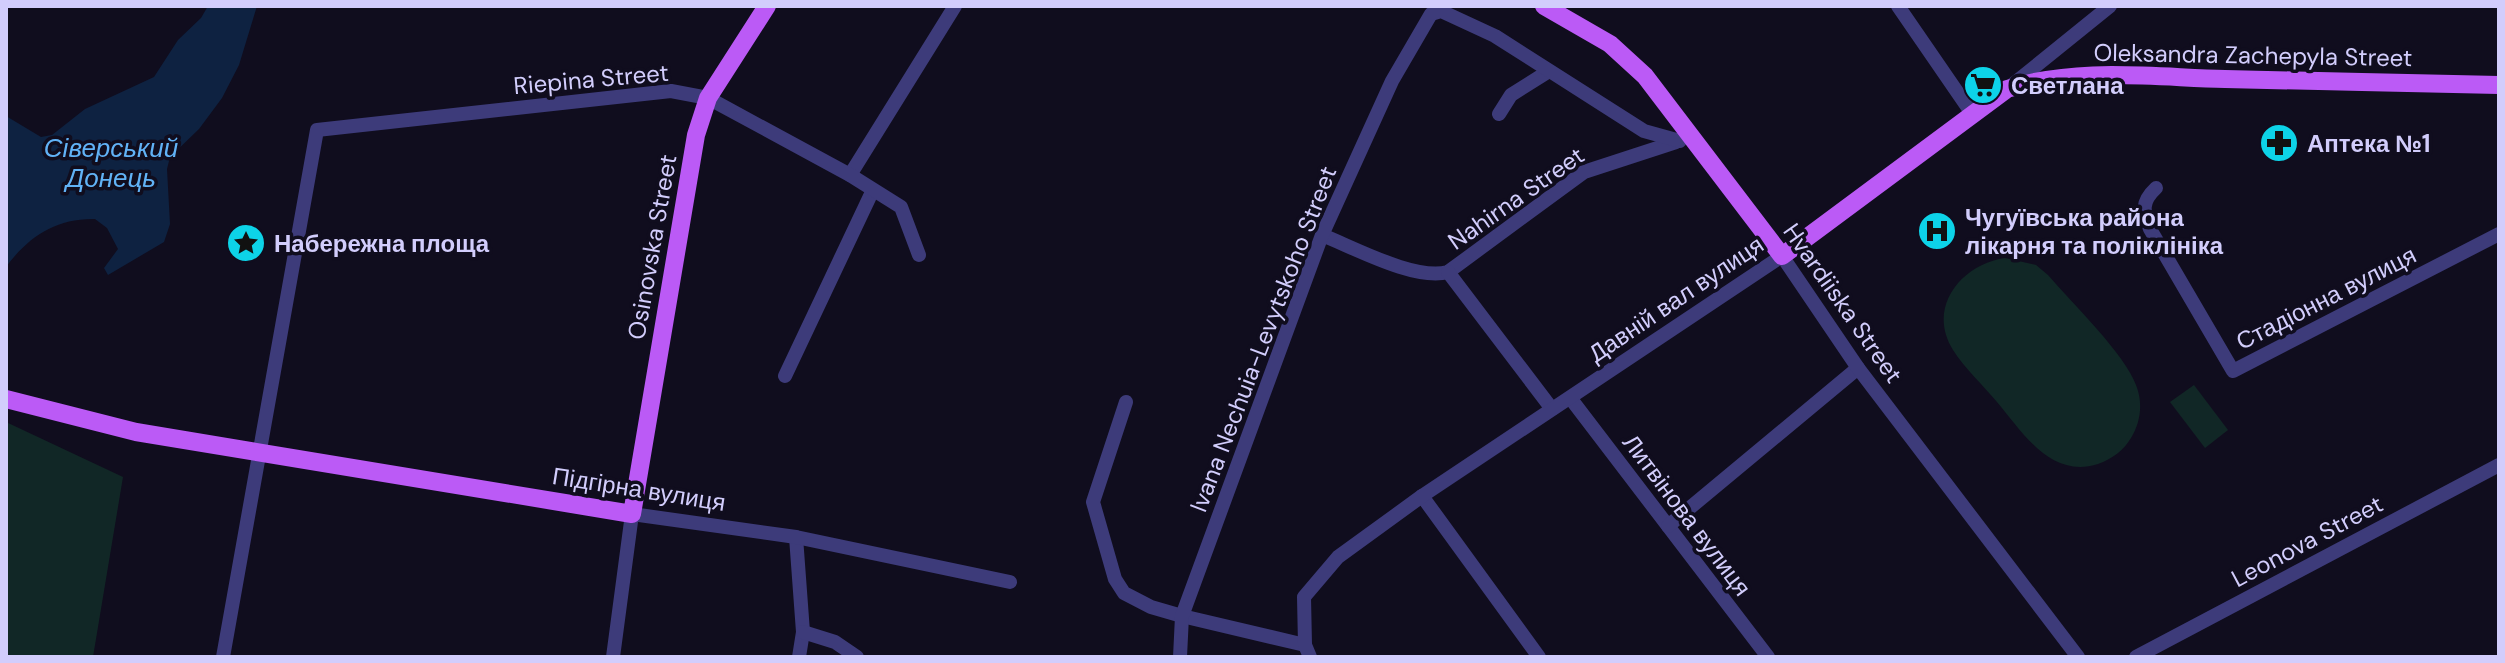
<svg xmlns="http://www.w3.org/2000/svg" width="2505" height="663" viewBox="0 0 2505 663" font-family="'DM Sans',sans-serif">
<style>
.green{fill:#112726}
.water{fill:#0e2241}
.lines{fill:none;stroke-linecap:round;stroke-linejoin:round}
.minor{stroke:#3d3b7a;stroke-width:14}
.major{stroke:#bb5af6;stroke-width:18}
.labels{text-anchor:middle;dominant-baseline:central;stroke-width:7;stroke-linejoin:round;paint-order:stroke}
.street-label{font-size:24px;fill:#d2cdfc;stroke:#100d1e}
.poi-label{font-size:24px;font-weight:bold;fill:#d2cdfc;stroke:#100d1e;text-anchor:start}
.water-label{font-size:26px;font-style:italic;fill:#61b2f6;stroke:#100d1e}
</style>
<rect width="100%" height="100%" fill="#100d1e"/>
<g class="green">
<path d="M2005 258 2036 265 2048 275C2071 302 2125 354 2136 385 2143 402 2141 422 2131 438 2124 450 2112 459 2098 464 2051 479 2023 433 1997 402 1983 385 1965 369 1953 350 1926 307 1962 264 2005 258Z"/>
<path d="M2194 385 2228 430 2205 448 2170 402Z"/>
<path d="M6 422 123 477 93 657H6Z"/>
</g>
<path class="water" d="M208 6H257L239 65 222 98 199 129 170 157 167 169 170 224 164 242 108 275 104 268 118 249 107 228 95 219C56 218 28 237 6 267V116L41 137 52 135 85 109 154 77 178 40 201 18Z"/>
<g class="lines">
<g class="minor">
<path d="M1898 6 1973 115"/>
<path d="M2011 86 2110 6"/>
<path d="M1499 114 1511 95 1549 71"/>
<path d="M850 175 955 6"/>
<path d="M2156 188C2141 202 2143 211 2150 229L2233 371 2499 234"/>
<path d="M1322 235C1355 248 1415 281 1448 272L1584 172 1676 142"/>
<path d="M1448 272 1552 409"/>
<path d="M785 376 872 192"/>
<path d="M1571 399 1768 657"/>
<path d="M1126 402 1093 502 1115 579 1124 593 1151 607 1182 616 1305 645"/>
<path d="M1422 496 1539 657"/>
<path d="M1668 526 1858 368"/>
<path d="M796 537 803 632 799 657"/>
<path d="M803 632 835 642 857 657"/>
<path d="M223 657 317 130 671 91 708 98 850 175 901 207 919 255"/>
<path d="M613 657 632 514 796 537 1010 582"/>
<path d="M1180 657 1182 616 1322 235 1392 81 1431 14 1441 11 1495 36 1644 131 1680 141"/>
<path d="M1310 657 1305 645 1304 597 1338 557 1422 496 1782 256 1858 368 2078 657"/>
<path d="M2136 657 2499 465"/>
</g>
<g class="major">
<path d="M1544 6 1610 44 1645 76 1782 256 2007 89C2078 67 2151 77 2225 79 2316 81 2408 83 2499 85"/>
<path d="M6 399 136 432 632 514 696 135 708 98 767 6"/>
</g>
</g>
<defs>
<g id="supermarket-disc" transform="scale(2)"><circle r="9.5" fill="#0dd3e8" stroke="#100d1e"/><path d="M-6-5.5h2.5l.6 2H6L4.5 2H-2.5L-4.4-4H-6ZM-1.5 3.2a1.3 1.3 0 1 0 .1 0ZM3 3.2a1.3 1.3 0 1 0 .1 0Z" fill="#111"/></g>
<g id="pharmacy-disc" transform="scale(2)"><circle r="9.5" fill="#0dd3e8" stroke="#100d1e"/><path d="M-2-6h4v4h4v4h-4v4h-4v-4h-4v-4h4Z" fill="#111"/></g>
<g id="hospital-disc" transform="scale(2)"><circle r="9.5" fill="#0dd3e8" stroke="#100d1e"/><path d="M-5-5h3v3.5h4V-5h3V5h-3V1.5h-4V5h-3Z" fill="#111"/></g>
<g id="sight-disc" transform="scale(2)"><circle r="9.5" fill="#0dd3e8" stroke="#100d1e"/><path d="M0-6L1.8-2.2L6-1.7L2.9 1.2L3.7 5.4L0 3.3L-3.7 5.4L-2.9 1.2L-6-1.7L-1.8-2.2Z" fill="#111"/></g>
</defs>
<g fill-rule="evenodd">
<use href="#supermarket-disc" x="1983" y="85"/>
<use href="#pharmacy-disc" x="2279" y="143"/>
<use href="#hospital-disc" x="1937" y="231"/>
<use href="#sight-disc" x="246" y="243"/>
</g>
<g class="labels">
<g class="street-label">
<text transform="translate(2253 55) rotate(1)">Oleksandra Zachepyla Street</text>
<text transform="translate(591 79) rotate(-5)">Riepina Street</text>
<text transform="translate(1516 198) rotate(-35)">Nahirna Street</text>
<text transform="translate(652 247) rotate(-80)">Osinovska Street</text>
<text transform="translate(2326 298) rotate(-27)">Стадіонна вулиця</text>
<text transform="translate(1676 299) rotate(-34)">Давній вал вулиця</text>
<text transform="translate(1843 303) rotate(55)">Hvardiiska Street</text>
<text transform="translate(1263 339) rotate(-69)">Ivana Nechuia-Levytskoho Street</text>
<text transform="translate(639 489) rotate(9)">Підгірна вулиця</text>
<text transform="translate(1687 515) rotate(53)">Литвінова вулиця</text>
<text transform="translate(2307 541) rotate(-28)">Leonova Street</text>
</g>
<g class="poi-label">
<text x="2011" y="85">Светлана</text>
<text x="2307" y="143">Аптека №1</text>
<text x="1965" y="217">Чугуївська района<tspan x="1965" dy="28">лікарня та поліклініка</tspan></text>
<text x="274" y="243">Набережна площа</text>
</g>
<g class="water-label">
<text x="111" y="148">Сіверський<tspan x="111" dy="30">Донець</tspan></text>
</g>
</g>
<rect width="2505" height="663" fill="none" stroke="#d2cdfc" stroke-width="16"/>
</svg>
